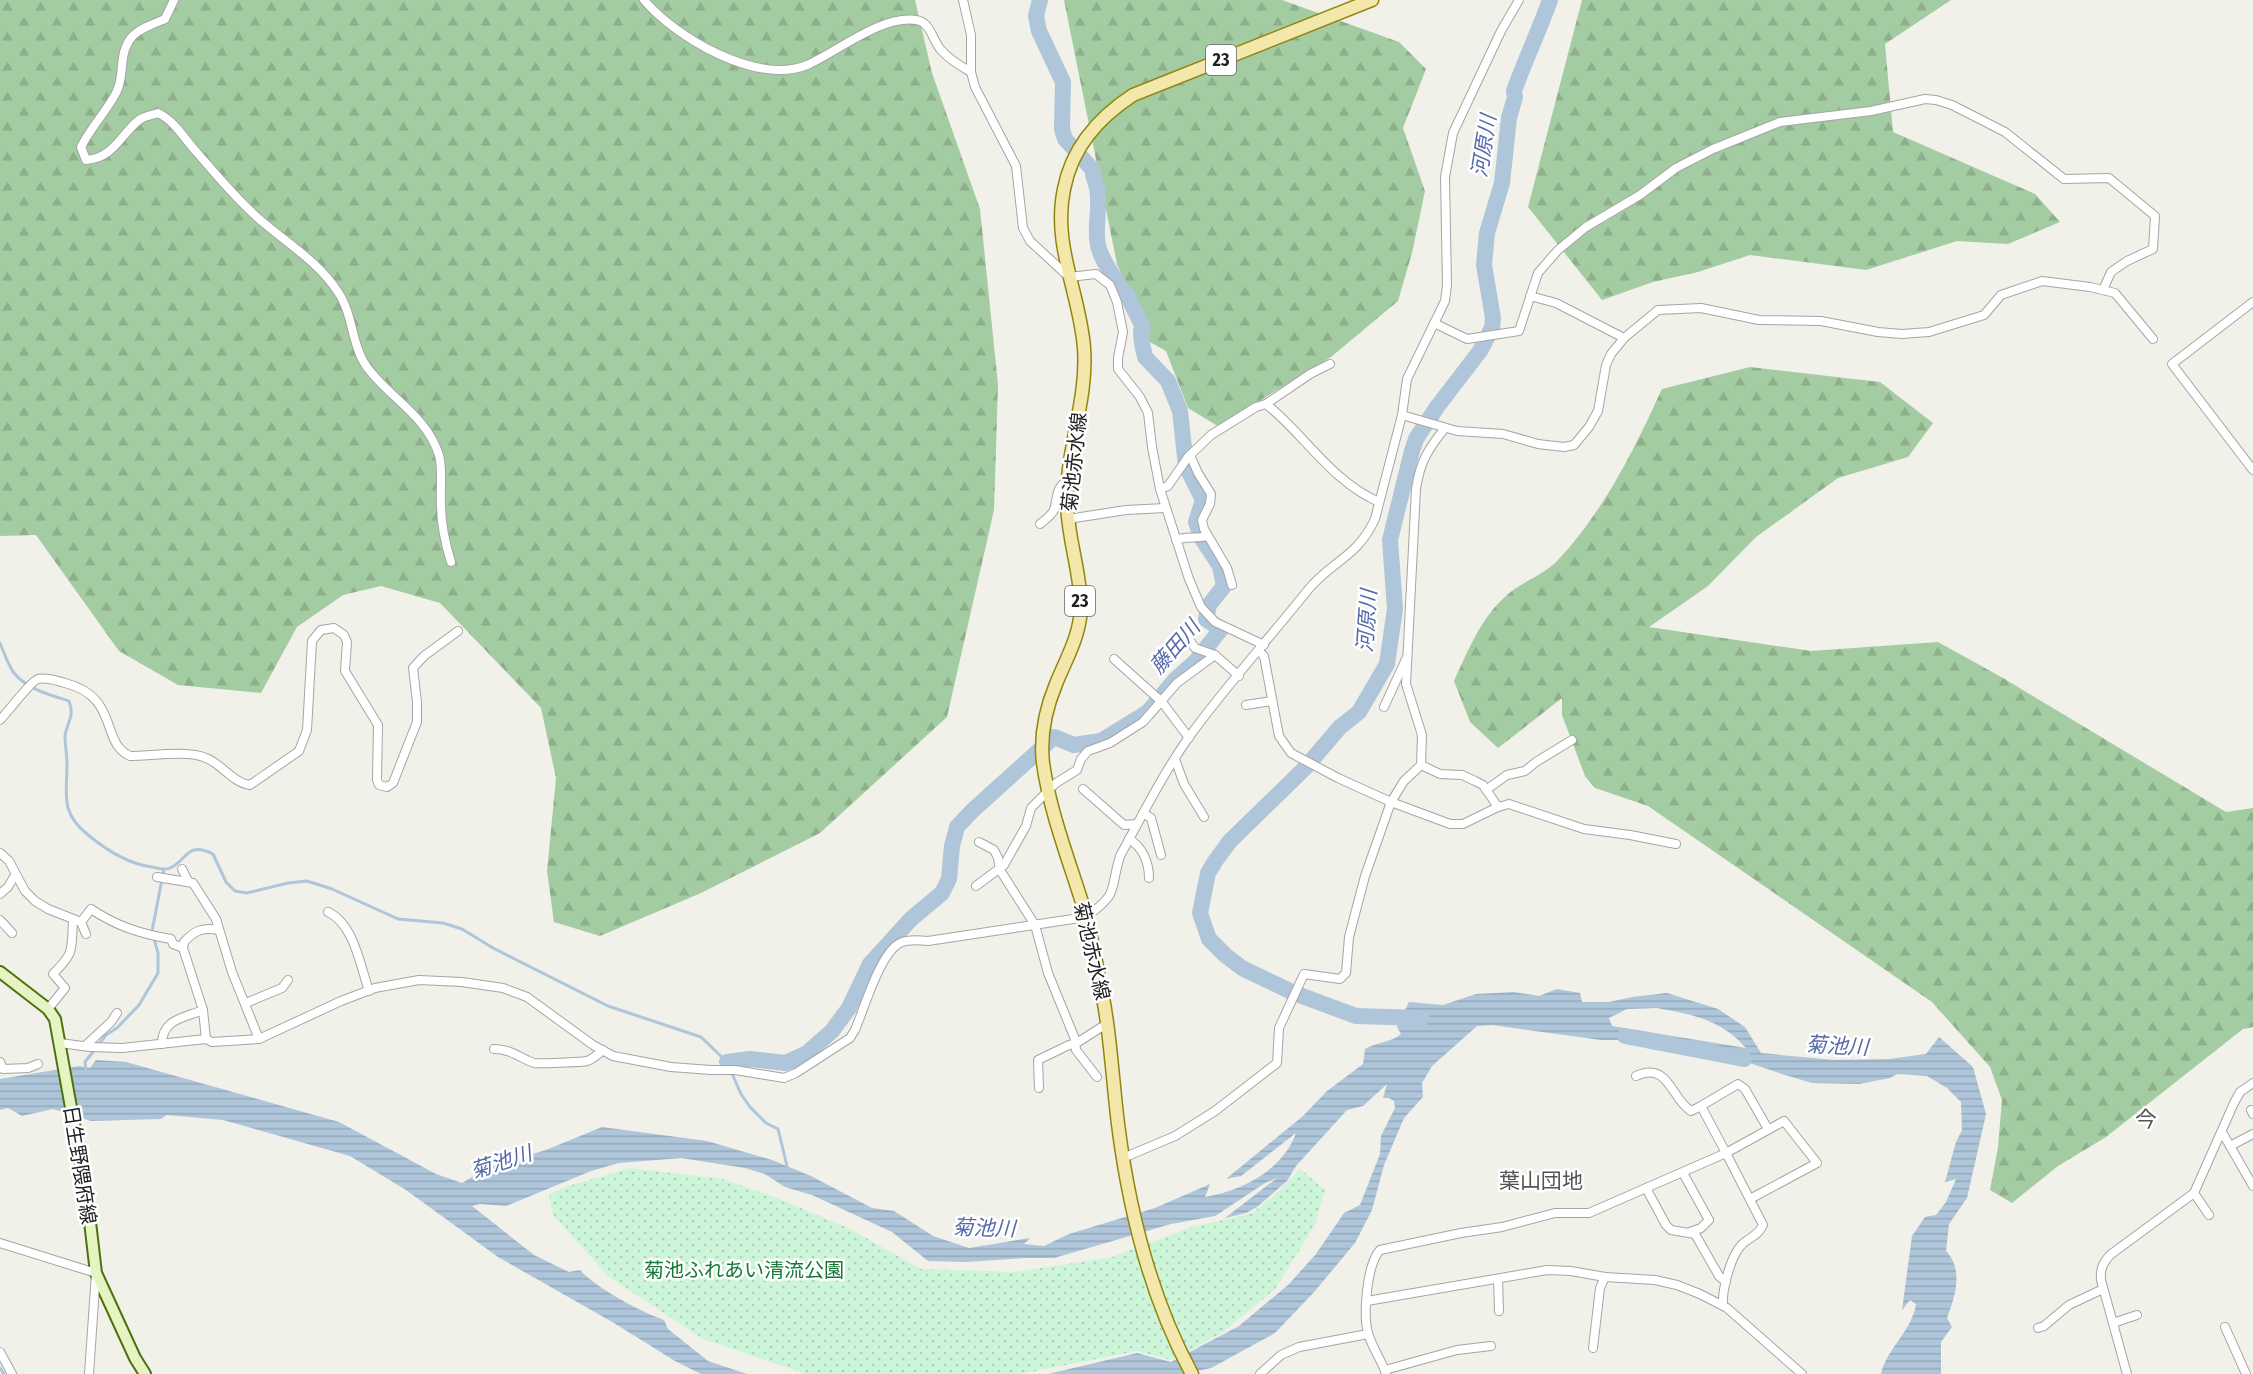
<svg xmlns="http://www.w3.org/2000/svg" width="2253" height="1374" viewBox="0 0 2253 1374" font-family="'Fira Sans Condensed','Noto Sans JP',sans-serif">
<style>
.forest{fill:url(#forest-firs)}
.park{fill:url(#park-dots)}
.water{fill:url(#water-rules);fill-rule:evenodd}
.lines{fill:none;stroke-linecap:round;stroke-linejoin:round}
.stream{stroke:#aec5da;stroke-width:3}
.river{stroke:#aec5da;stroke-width:16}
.street-casing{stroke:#a5a5a5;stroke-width:10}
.secondary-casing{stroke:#4e7110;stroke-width:14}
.primary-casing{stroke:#90860f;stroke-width:15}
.street{stroke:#fff;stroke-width:8}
.secondary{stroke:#e6f4c3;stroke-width:10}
.primary{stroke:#f4e7ab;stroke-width:12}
.labels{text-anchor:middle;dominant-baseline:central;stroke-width:5;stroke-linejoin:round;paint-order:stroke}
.shield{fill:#fff;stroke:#646464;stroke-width:1.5}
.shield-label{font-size:18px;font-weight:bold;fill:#212121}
.street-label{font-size:20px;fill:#212121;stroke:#fff}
.park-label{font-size:20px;fill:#177837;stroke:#fff}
.water-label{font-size:21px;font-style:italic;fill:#566aa9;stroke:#fff}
.neighbourhood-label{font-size:21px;fill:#545454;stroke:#fff}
.quarter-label{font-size:22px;fill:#545454;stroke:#fff}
</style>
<defs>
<pattern id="forest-firs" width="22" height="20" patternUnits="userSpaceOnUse" patternTransform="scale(1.5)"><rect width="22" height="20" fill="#a4cca2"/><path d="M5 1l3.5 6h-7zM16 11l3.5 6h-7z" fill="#8daf8b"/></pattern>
<pattern id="park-dots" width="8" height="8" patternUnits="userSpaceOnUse" patternTransform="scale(1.5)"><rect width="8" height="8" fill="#ccf5d9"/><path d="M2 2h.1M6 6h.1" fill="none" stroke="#afd2ba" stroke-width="1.8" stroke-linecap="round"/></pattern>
<pattern id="water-rules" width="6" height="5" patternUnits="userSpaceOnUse" patternTransform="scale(1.5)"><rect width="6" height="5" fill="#aec5da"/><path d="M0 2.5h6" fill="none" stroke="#95a9bb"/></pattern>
</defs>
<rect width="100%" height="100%" fill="#f1f0e9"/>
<g class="forest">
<path d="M0 0H915L932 73 980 209 998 385 994 510 947 717 820 833 701 893 600 936 554 922 547 871 556 778 541 708 440 603 381 586 343 595 297 627 261 693 178 685 119 651 36 535 0 536Z"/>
<path d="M1064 0H1282L1399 42 1426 69 1403 128 1425 191 1412 253 1398 301 1331 357 1267 396 1221 428 1188 408 1166 351 1150 342 1117 264Z"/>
<path d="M1582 0H1951L1885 44 1893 132 2035 194 2060 222 2008 244 1957 241 1866 270 1750 255 1698 272 1653 282 1602 300 1528 207Z"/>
<path d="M1750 367 1880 382 1933 423 1908 457 1838 478 1756 537 1708 586 1649 627 1811 651 1938 642 2003 678 2226 812 2253 808V1027L2243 1029 2106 1137 2058 1166 2012 1203 1990 1190 1998 1147 2002 1100 1990 1067 1932 1002 1648 806 1595 788 1585 776 1562 715V698L1498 748 1470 722 1454 681C1468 651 1480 619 1506 596 1521 582 1544 575 1558 560 1604 511 1634 450 1662 389Z"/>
</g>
<path class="park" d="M630 1168 723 1179 777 1198 848 1228 921 1269 1016 1272 1112 1257 1189 1228 1252 1213 1274 1196 1300 1169 1325 1190 1315 1225 1275 1289 1223 1332 1172 1360 1137 1351 1020 1374H806L703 1339 608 1276 553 1215 549 1195 568 1186Z"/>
<path class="water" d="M1557 989 1580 993 1582 1002H1609L1632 997 1667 993 1718 1009 1745 1027 1761 1053 1834 1060 1889 1059 1926 1054 1939 1037 1973 1067 1986 1114 1967 1198 1949 1224 1946 1251C1964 1270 1955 1297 1947 1318L1952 1327 1941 1342V1374H1881C1887 1348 1912 1331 1916 1304L1910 1300 1902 1310 1912 1236 1925 1217 1936 1215 1946 1202 1956 1179 1945 1182 1956 1142 1962 1130 1961 1102 1947 1088 1927 1076 1897 1074 1890 1078 1859 1084 1812 1083 1782 1074 1681 1040H1601L1492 1025 1477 1026 1432 1066 1422 1083 1423 1097 1404 1118 1384 1165 1372 1210 1355 1243 1315 1291 1275 1333 1211 1368 1183 1374H1048L1137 1353 1171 1362 1239 1326 1289 1284 1316 1254 1344 1213 1360 1205 1380 1154 1381 1136 1395 1108 1394 1101 1389 1098H1383L1387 1084 1363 1106 1347 1110 1296 1166 1287 1181 1257 1207 1246 1213 1225 1218 1277 1178 1265 1183 1215 1216 1171 1224 1054 1258H1025L966 1262 928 1261 892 1232 812 1195 785 1187 765 1174 745 1168 681 1158 619 1163 591 1171 506 1206 480 1204 472 1206 534 1255 569 1272 580 1270C596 1288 641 1312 664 1320L668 1329 708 1361 747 1374H701L675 1361 614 1323 498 1257 406 1190 350 1156 223 1120 167 1115 161 1119 91 1121 53 1109 22 1116 8 1108 0 1110V1079L79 1066 90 1068 96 1060 126 1062 339 1122 436 1174 462 1183 487 1168 546 1150 602 1127 707 1141 772 1160 811 1176 872 1208 894 1211 933 1236 969 1248 1030 1238 1024 1244 1044 1246 1069 1234 1155 1208 1210 1184 1205 1197C1242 1191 1283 1170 1296 1133L1241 1176 1226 1179 1303 1116 1327 1091 1363 1064 1365 1049C1377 1042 1390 1043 1401 1034L1397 1027 1409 1002 1443 1005 1476 994 1514 992 1539 996ZM1657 1008C1694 1015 1720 1019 1746 1048L1612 1026 1609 1018 1627 1009Z"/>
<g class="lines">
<g class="stream">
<path d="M0 643C4 652 8 665 14 673 27 689 50 695 69 701 75 718 67 721 65 736 65 745 67 755 67 764 67 795 60 812 87 834 106 850 128 864 152 867 158 868 164 871 170 868 188 860 186 841 213 854L226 882 235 891 247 893 288 883 307 881 332 889 398 919 443 923 462 929 493 948 608 1006 701 1037 727 1062 741 1094 750 1107 766 1123 778 1129 788 1170"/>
<path d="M86 1069 85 1062 106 1035 117 1028 139 1005 158 973V953L152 931 164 869"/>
<path d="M0 1368 4 1374"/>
</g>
<g class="river">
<path d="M1422 1018 1356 1016 1294 993 1242 968 1225 955 1209 939 1200 913 1208 873 1216 860 1230 841 1305 768 1340 727 1359 712 1387 664 1395 609 1390 540 1412 451 1416 439 1437 407 1480 351 1492 328 1493 318 1484 265 1487 233 1502 183 1509 118 1515 97 1514 91C1525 60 1539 31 1550 0"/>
<path d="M1625 1036 1744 1059"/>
<path d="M727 1062 750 1059 786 1063 807 1053 832 1031 849 1008 870 964 911 919 942 893 949 879 952 846 957 827 972 811 1054 737 1074 745 1101 741 1148 712 1175 680 1196 661 1221 629 1206 619 1209 605 1224 586 1220 566 1201 537 1196 522 1203 500 1186 466 1180 411 1168 381 1145 357 1142 343 1141 331 1143 327 1127 295H1124C1117 278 1102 264 1098 245 1094 226 1101 207 1097 188 1096 181 1092 177 1093 170L1065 139 1062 129 1063 82 1039 31 1036 16 1040 0"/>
</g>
<g class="street-casing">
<g id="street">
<path d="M174 0 165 19C138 30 124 34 122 66 121 75 121 84 116 93 106 112 91 127 81 147L86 160C114 158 120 135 139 120 144 116 152 115 158 113 173 120 182 135 193 148 214 172 234 197 258 218 285 242 318 261 338 292 354 315 351 349 370 371 393 400 427 417 439 455 443 470 440 488 441 504 441 524 445 543 451 562"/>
<path d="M644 0C675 37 758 86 807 65 837 52 881 15 916 20 931 22 932 40 941 50 950 60 960 66 971 72"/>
<path d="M963 0 971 35V72L975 87 1016 166 1023 228 1030 241 1069 277 1096 274 1110 285 1117 302 1123 332 1118 358V369L1140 397 1148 413 1152 447 1160 489 1189 579 1201 607 1215 622 1264 645"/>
<path d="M1530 296 1556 303 1624 338"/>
<path d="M2253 302 2172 364 2253 470"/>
<path d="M1434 323 1467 339 1519 331 1538 273 1558 250 1586 227 1640 195 1676 168 1713 149 1780 122 1871 111 1925 99 1936 100 1952 105 2005 132 2064 179 2109 178 2155 216 2153 249 2127 261 2111 272 2103 290"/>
<path d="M1266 404C1304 434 1332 482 1379 502"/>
<path d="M1402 415 1457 431 1503 434 1538 444 1564 447 1574 445 1589 427 1598 411 1606 365 1611 354 1624 338 1658 310 1701 308 1759 320 1821 321 1878 332 1902 334 1929 332 1984 315 2001 295 2042 281 2090 287 2115 293 2153 339"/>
<path d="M1190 455 1198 473 1211 494 1210 504 1202 520 1204 529 1227 568 1232 585"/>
<path d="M1160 489 1168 486 1188 457 1211 435 1256 407 1266 404 1310 374 1330 364"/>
<path d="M1068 519 1126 510 1165 508"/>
<path d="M1040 524C1045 520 1051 516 1054 510 1058 497 1055 488 1068 480"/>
<path d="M1176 540C1186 536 1196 539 1207 536"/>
<path d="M1182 629 1195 648 1215 655"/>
<path d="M1259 651 1264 656 1279 736 1291 753 1338 778 1391 802 1450 824H1463L1498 807 1509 804 1584 829 1630 835 1676 844"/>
<path d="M1114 659 1162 702 1189 738"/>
<path d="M1246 705 1272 701"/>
<path d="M1384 707 1407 657"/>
<path d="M0 720C7 713 31 681 38 679 47 677 57 681 65 683 120 697 100 743 130 756 151 756 187 750 206 758 222 764 233 783 250 785L299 751 307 730 312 641 321 630 334 628 344 635 347 642 345 671 378 725 377 780 379 785 387 787 393 783 417 722V702L413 668 424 656 458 631"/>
<path d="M1175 759 1184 784 1204 817"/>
<path d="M1421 765 1440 774 1462 775 1475 781 1483 785 1498 807"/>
<path d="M1083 789 1124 825 1137 824"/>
<path d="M1486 790 1507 775 1525 771 1536 762 1572 740"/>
<path d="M1143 813 1151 818 1161 855"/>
<path d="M1129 839C1143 847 1149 863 1149 878"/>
<path d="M979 842 994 850 998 858 1000 870 1035 925 1048 973 1075 1039 1076 1050 1097 1077"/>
<path d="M0 853 9 861 25 891 35 901 48 909 81 922 91 909C116 926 141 934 171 939L173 944 183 948 203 1010 206 1039"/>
<path d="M182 869 188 881"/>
<path d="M157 877 193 883 216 919 232 972 259 1039"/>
<path d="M976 886 1004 865 1026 826 1031 808 1056 783 1077 770 1081 759 1088 751 1110 743 1143 722 1177 683 1215 655 1239 676"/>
<path d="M0 894 8 887 15 875"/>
<path d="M328 912C354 924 360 965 369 991"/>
<path d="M0 920 12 933"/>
<path d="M81 922 86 934"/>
<path d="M183 948 184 942C195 930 203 927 219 930"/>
<path d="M246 1003 282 988 288 980"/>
<path d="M48 1009 65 988 53 974C75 952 71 951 73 921"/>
<path d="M60 1043 90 1047 122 1048 206 1039 212 1042 259 1039 341 1001 375 988 419 980 462 982 503 988 527 997 593 1045 613 1056 671 1067 711 1070H735L784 1078 796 1073 850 1038 855 1030C864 1009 880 953 900 943 908 939 919 940 928 941L1086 917C1120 892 1109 892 1120 856 1142 816 1162 775 1189 737 1225 687 1268 640 1307 591 1331 561 1357 558 1375 519L1402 415 1407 379 1445 301 1447 285 1445 177 1453 133 1501 31 1519 0"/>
<path d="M162 1044C162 1019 184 1018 203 1010"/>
<path d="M85 1046 111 1022 117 1013"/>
<path d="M494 1049C511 1049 520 1058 534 1063 538 1064 582 1062 587 1061 593 1059 598 1054 603 1050"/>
<path d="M0 1062 3 1069 28 1068 38 1064"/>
<path d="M1636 1076C1669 1061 1671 1099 1691 1111L1701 1106 1726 1153 1784 1121 1817 1163 1750 1199"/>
<path d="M1039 1088 1038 1060 1069 1045 1075 1044 1108 1023"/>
<path d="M1701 1106 1738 1084 1745 1089 1768 1129"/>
<path d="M2251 1110 2253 1114"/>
<path d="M2222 1132 2253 1186"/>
<path d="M2230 1146 2253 1134"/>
<path d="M1123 1158 1175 1136 1215 1111 1277 1063 1279 1028 1304 974 1340 979 1346 973 1349 937 1365 876 1391 802 1404 781 1421 765 1422 735 1406 684 1416 489C1420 462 1428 449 1445 428"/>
<path d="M1683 1173 1709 1220 1701 1228 1690 1232"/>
<path d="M1646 1188 1666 1225 1671 1230 1695 1234 1719 1276 1726 1282"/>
<path d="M2194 1193 2209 1215"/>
<path d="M0 1243 96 1273 89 1374"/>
<path d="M1498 1279 1499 1311"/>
<path d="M1367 1301 1547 1270 1571 1271 1605 1277 1655 1280 1677 1285 1700 1294 1727 1308 1802 1374"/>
<path d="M2113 1323 2137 1315"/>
<path d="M2225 1327 2246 1374"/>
<path d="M2038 1328 2044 1326 2069 1305 2103 1289"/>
<path d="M1593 1348 1600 1288 1605 1277"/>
<path d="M0 1352 12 1374"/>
<path d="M1385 1370 1457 1350 1491 1346"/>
<path d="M1260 1374 1281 1355 1299 1347 1368 1334"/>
<path d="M1386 1374C1382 1361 1373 1349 1369 1336 1362 1317 1367 1264 1380 1250L1461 1233 1502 1227 1555 1213H1589L1726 1153 1763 1225C1757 1238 1747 1237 1739 1248 1730 1260 1722 1290 1723 1304"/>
<path d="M2127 1374 2101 1280C2100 1269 2103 1263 2110 1255L2194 1193 2234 1103 2240 1092 2253 1083"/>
</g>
</g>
<g class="secondary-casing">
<path id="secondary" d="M0 972 48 1009 55 1019 87 1196 96 1273 135 1358 145 1374"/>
</g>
<g class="primary-casing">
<path id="primary" d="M1192 1374C1150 1297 1129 1211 1118 1124 1112 1075 1110 1026 1099 978 1095 956 1091 933 1085 912 1070 863 1050 813 1043 763 1040 737 1046 708 1056 684 1066 659 1080 636 1081 608 1081 572 1067 537 1067 501 1066 450 1088 399 1084 348 1080 294 1052 245 1064 189 1072 147 1098 118 1133 95L1372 0"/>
</g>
<use href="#street" class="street"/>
<use href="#secondary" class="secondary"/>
<use href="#primary" class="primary"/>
</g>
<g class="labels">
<g class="shield">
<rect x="1206" y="45" width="30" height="30" rx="4.5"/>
<rect x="1065" y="586" width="30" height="30" rx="4.5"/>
</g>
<g class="shield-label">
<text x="1221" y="60">23</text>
<text x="1080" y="601">23</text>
</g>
<g class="street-label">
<text transform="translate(1074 462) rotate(-84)">菊池赤水線</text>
<text transform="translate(1092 951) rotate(77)">菊池赤水線</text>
<text transform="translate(80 1165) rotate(81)">日生野隈府線</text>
</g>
<g class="park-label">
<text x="744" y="1270">菊池ふれあい清流公園</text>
</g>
<g class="water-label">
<text transform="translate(1484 146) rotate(-81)">河原川</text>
<text transform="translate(1367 621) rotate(-86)">河原川</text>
<text transform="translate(1175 647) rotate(-49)">藤田川</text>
<text transform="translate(1837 1046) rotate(3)">菊池川</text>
<text transform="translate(501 1162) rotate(-18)">菊池川</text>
<text transform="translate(984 1228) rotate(2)">菊池川</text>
</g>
<g class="neighbourhood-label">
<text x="1541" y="1181">葉山団地</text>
</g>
<g class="quarter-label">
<text x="2146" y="1119">今</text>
</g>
</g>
</svg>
